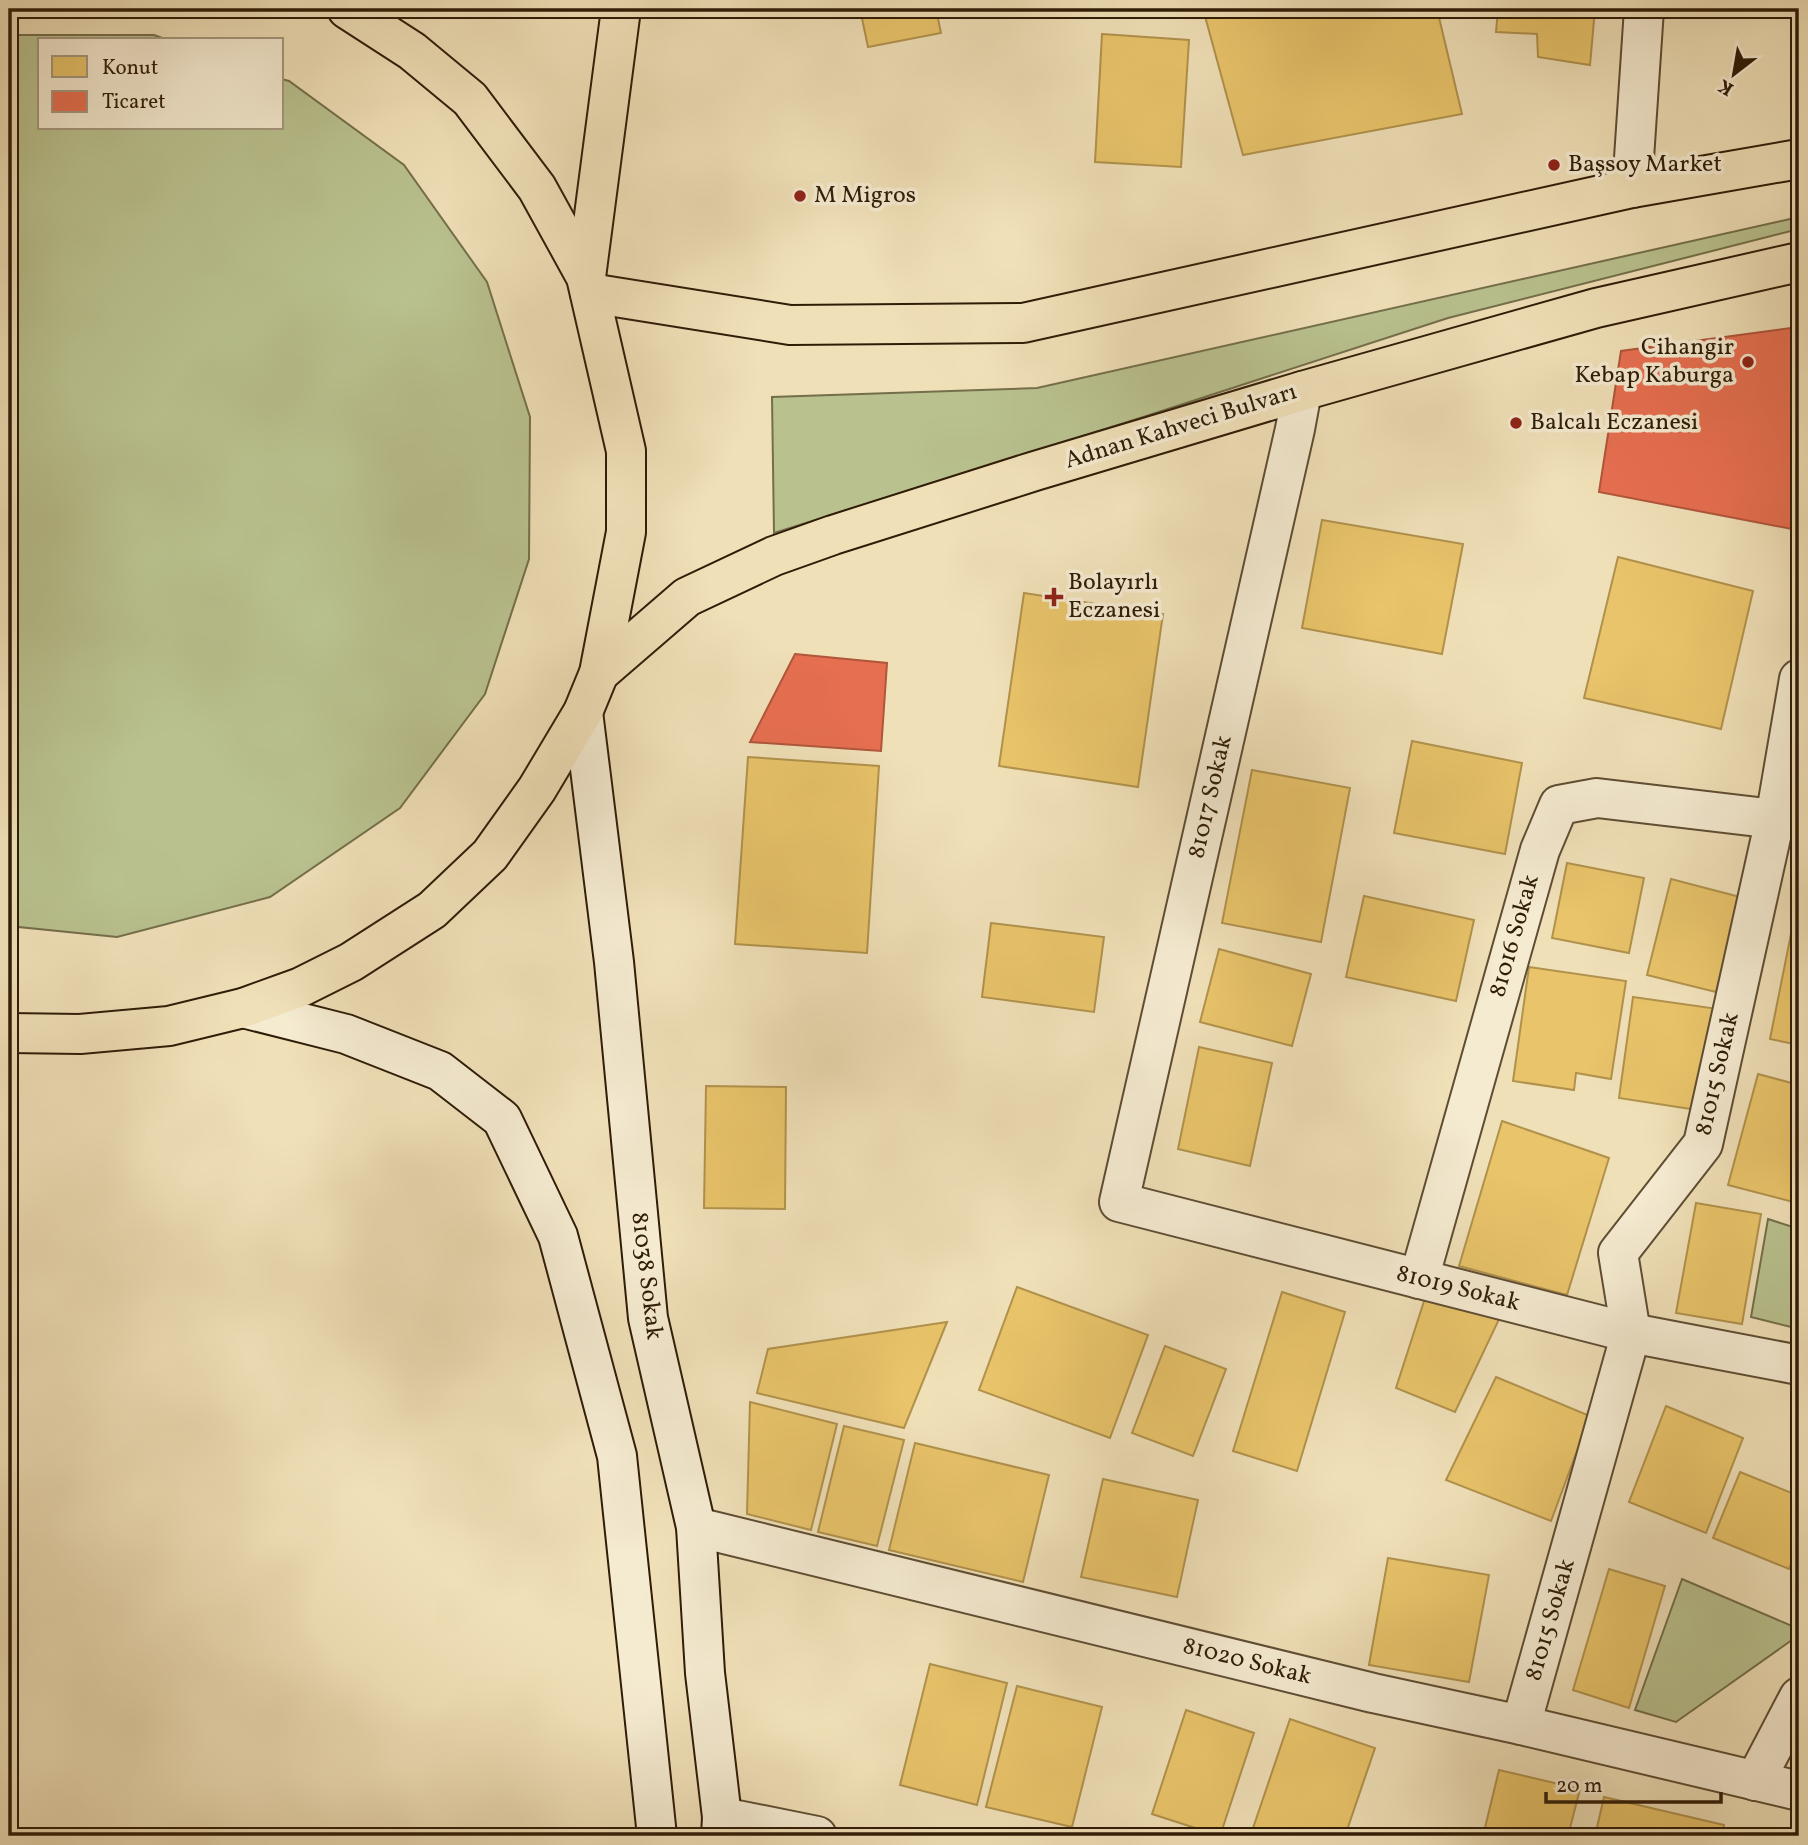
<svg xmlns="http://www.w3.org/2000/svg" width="1808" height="1845" viewBox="0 0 1808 1845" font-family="Vollkorn,serif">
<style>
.green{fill:#b9c28f;stroke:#746f4b;stroke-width:2}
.homes{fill:#e9c46a;stroke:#b1924c;stroke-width:2}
.shops{fill:#e76f51;stroke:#b0563b;stroke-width:2}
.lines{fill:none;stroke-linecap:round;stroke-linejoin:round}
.street-casing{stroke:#5f4d33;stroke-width:42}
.secondary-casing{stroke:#2f1c07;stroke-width:42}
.primary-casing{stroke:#2f1c07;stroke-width:42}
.street{stroke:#f5ebd1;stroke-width:38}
.secondary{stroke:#f5ebd1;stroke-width:38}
.primary{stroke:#f0e0b8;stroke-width:38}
.poi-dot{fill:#8f2418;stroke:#f5ebd1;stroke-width:2.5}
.labels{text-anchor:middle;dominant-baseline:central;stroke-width:7;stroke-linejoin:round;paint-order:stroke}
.poi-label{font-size:24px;fill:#2f1c07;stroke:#f5ebd1;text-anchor:start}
.street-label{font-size:24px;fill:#2f1c07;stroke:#f5ebd1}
</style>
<rect width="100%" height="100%" fill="#f0e0b8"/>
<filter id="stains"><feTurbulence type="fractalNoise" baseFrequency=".00286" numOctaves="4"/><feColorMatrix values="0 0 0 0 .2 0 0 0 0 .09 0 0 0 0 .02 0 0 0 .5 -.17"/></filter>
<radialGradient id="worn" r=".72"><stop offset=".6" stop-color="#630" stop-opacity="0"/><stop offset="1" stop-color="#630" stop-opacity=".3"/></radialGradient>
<g class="green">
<path d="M12 35H154L168 40H40V128H282V79L289 81 404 165 487 282 530 417 529 559 485 694 400 808 270 897 117 937 9 926V36Z"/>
<path d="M1799 217V229L1448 318 1137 419 774 533 772 397 1037 388Z"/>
<path d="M1768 1219 1799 1229V1329L1751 1317Z"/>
<path d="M1682 1579 1799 1629V1635L1676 1722 1635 1710Z"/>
</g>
<g class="homes">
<path d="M860 9H936L941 33 868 47Z"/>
<path d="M1203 9H1437L1462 114 1243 155Z"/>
<path d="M1498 9H1595L1590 65 1538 57 1537 34 1496 32Z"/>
<path d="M1102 34 1189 40 1181 167 1095 162Z"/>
<path d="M1322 520 1463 544 1442 654 1302 628Z"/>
<path d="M1618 557 1753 591 1721 729 1584 698Z"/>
<path d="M1024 593 1163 614 1138 787 999 766Z"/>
<path d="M1412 741 1522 763 1505 854 1394 833Z"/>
<path d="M748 757 879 766 867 953 735 944Z"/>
<path d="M1252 770 1350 788 1321 942 1222 923Z"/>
<path d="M1567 863 1644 878 1629 953 1552 938Z"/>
<path d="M1671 879 1740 897 1716 992 1647 975Z"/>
<path d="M1364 896 1474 920 1456 1001 1346 977Z"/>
<path d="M1794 919 1799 920V1045L1770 1039Z"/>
<path d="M991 923 1104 937 1094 1012 982 997Z"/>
<path d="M1219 949 1311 974 1292 1046 1200 1022Z"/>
<path d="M1529 967 1626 981 1611 1079 1576 1073 1574 1090 1513 1081Z"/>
<path d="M1633 997 1718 1009 1704 1111 1619 1098Z"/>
<path d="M1199 1047 1272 1063 1250 1166 1178 1149Z"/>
<path d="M1758 1074 1799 1085V1193L1797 1203 1728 1185Z"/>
<path d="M706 1086 786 1087 785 1209 704 1208Z"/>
<path d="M1502 1121 1609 1158 1567 1295 1459 1266Z"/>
<path d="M1696 1203 1761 1214 1742 1324 1676 1313Z"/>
<path d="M1017 1287 1148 1335 1110 1438 979 1390Z"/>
<path d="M1282 1292 1345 1312 1297 1471 1233 1451Z"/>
<path d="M1426 1295 1502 1313 1455 1412 1396 1388Z"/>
<path d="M947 1322 904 1428 757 1393 768 1349Z"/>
<path d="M1165 1346 1226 1369 1193 1456 1132 1433Z"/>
<path d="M1496 1377 1590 1416 1551 1521 1446 1480Z"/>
<path d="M750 1402 837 1424 811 1530 747 1514Z"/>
<path d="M1666 1406 1743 1438 1706 1533 1629 1502Z"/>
<path d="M844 1426 904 1440 877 1546 818 1532Z"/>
<path d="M915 1443 1049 1475 1023 1582 889 1550Z"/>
<path d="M1740 1472 1799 1496V1543L1789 1569 1713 1538Z"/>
<path d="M1103 1479 1198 1500 1177 1597 1081 1577Z"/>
<path d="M1388 1558 1489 1575 1469 1682 1369 1665Z"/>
<path d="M1609 1569 1665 1586 1629 1708 1573 1690Z"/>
<path d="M930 1664 1007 1683 977 1805 900 1785Z"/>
<path d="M1017 1686 1102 1707 1072 1827 986 1807Z"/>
<path d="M1186 1710 1254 1733 1220 1836 1152 1814Z"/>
<path d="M1290 1719 1375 1748 1345 1836H1269L1252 1831Z"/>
<path d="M1499 1770 1580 1789 1568 1836H1483Z"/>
<path d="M1604 1797 1724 1825 1721 1836H1595Z"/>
</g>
<g class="shops">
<path d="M1799 327V393L1792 529 1599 492 1621 351Z"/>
<path d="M795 654 887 663 881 751 750 742Z"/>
</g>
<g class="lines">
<g class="street-casing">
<g id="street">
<path d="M1632 188 1644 9"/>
<path d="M1302 391 1295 429 1119 1202 1631 1333 1799 1365"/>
<path d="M1419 1279 1540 850 1559 805 1597 798 1775 819"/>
<path d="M696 1527 1373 1693 1521 1725 1799 1791"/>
<path d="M1521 1725 1631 1333 1618 1253 1703 1144 1775 819 1799 679"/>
<path d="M1755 1781 1799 1697"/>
<path d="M722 1817 817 1836"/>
</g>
</g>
<g class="secondary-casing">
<g id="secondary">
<path d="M583 712 614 962 648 1318 696 1527 705 1673 722 1817 721 1836"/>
<path d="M243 1008 346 1034 440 1071 502 1119 558 1236 617 1456 657 1836"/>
</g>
</g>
<g class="primary-casing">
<g id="primary">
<path d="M586 277 621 9"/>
<path d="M590 293 790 325 1023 323 1632 188 1799 159"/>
<path d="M599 673 687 597 774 556 833 535 1035 471 1302 391 1596 308 1799 262"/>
<path d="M9 1033 80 1034 169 1026 243 1008 301 987 351 962 432 910 490 855 537 789 583 712 599 673 626 532V451L586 277 537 188 470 99 412 51 347 9"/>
</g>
</g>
<use href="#street" class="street"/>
<use href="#secondary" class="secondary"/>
<use href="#primary" class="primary"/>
</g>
<g class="poi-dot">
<circle cx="1554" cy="165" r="7"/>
<circle cx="800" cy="196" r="7"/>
<circle cx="1748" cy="362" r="7"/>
<circle cx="1516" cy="423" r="7"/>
<path d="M1050.5 586.5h7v7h7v7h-7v7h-7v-7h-7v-7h7z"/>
</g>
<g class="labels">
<g class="poi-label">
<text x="1568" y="165">Başsoy Market</text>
<text x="814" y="196">M Migros</text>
<text x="1734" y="348" text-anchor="end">Cihangir<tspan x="1734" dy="28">Kebap Kaburga</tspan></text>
<text x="1530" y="423">Balcalı Eczanesi</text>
<text x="1068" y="583">Bolayırlı<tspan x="1068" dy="28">Eczanesi</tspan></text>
</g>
<g class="street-label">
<text transform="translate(1181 427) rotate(-17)">Adnan Kahveci Bulvarı</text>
<text transform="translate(1211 797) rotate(-77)">81017 Sokak</text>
<text transform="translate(1515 936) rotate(-74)">81016 Sokak</text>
<text transform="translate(1718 1074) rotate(-77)">81015 Sokak</text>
<text transform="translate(646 1276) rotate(83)">81038 Sokak</text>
<text transform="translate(1458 1289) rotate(14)">81019 Sokak</text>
<text transform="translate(1551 1620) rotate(-74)">81015 Sokak</text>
<text transform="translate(1247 1662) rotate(14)">81020 Sokak</text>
</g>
</g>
<rect width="1808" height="1845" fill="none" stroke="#f0e0b8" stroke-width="35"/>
<rect x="10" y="10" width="1787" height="1824" fill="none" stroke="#2f1c07" stroke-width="3.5"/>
<rect x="18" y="18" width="1773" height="1810" fill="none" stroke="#2f1c07" stroke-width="2"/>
<rect x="38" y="38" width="245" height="91" fill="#f5ebd1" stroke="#a69880" stroke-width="2"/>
<rect x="52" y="56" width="35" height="21" fill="#e9c46a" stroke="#a69880" stroke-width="2"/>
<text x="102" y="74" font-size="21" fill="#2f1c07">Konut</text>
<rect x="52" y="91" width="35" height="21" fill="#e76f51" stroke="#a69880" stroke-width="2"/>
<text x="102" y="108" font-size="21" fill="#2f1c07">Ticaret</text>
<g transform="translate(1734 74) rotate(211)" stroke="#f5ebd1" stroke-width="5" paint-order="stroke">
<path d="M0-5L12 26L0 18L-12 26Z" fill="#2f1c07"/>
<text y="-10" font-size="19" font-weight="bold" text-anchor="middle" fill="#2f1c07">K</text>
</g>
<path d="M1546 1792v10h175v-10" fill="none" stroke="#2f1c07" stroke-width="3.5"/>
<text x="1556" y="1792" font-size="21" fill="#2f1c07" stroke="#f5ebd1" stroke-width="5" paint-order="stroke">20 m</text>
<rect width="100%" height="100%" filter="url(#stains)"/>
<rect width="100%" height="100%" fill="url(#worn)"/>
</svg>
